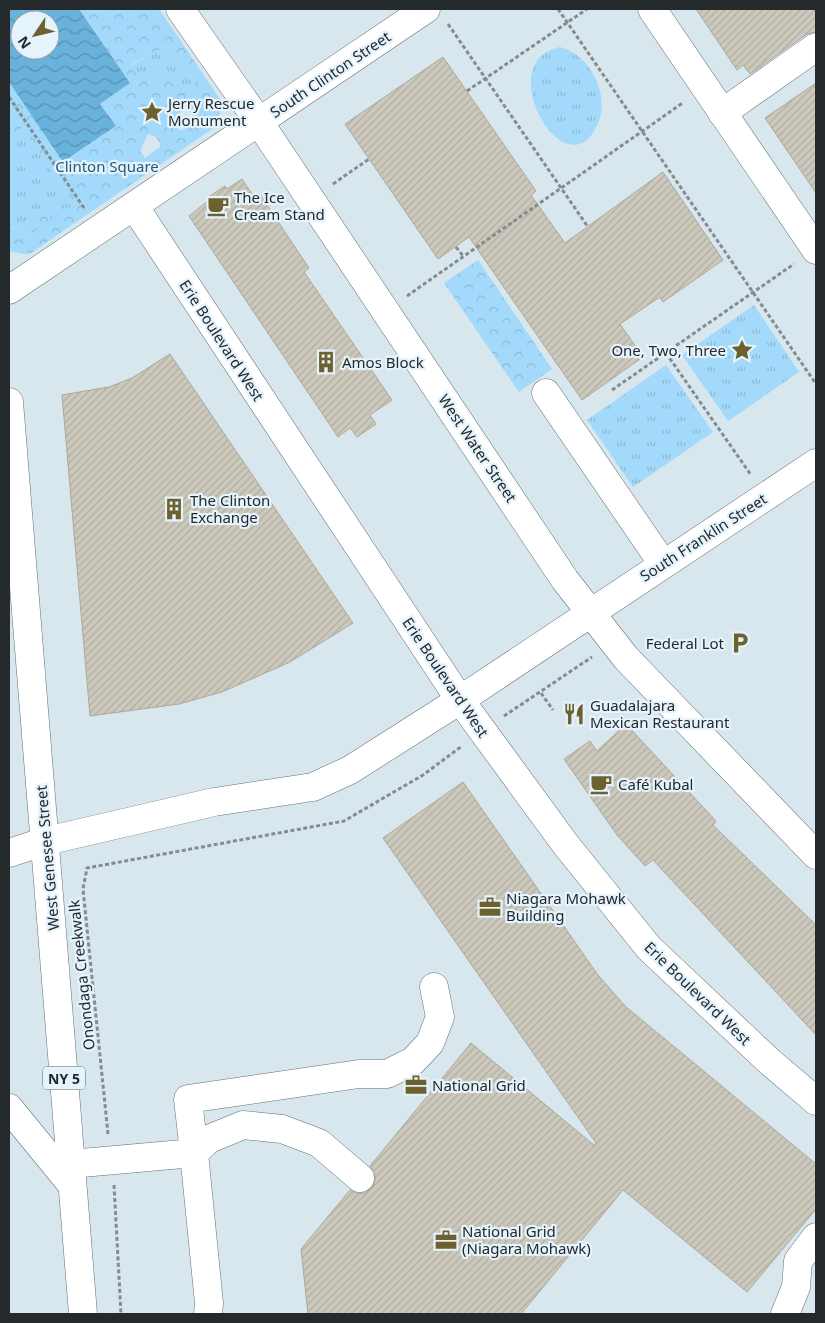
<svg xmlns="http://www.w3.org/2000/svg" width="825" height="1323" viewBox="0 0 825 1323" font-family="'Noto Sans',sans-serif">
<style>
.grass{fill:url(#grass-tufts)}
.park{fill:url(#park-crowns);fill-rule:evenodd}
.water{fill:url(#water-waves);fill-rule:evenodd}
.building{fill:url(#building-hatch);stroke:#aca99c}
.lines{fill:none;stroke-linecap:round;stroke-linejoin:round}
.minor-casing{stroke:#647178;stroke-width:29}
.major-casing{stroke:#647178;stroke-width:29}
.path{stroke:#828c91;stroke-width:3;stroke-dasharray:4 2.5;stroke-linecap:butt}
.minor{stroke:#fff;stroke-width:28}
.major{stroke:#fff;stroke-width:28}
.labels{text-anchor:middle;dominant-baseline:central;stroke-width:4.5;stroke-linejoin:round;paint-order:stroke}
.shield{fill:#e5f3fc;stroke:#5e666a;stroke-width:1}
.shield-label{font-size:14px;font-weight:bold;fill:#24292c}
.street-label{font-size:15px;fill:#24292c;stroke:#e5f3fc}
.poi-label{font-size:15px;fill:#24292c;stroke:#e5f3fc;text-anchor:start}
.park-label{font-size:15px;fill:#245b78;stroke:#e5f3fc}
</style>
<defs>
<pattern id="grass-tufts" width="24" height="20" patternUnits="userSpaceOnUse" patternTransform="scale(1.25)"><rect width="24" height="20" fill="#a3d9fa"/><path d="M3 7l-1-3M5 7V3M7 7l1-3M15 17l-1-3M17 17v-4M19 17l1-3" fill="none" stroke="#8cbad6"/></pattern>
<pattern id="park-crowns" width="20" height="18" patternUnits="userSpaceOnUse" patternTransform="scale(1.25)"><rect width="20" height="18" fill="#a3d9fa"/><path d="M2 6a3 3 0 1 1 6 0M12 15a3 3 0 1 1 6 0" fill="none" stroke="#8cbad6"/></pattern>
<pattern id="water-waves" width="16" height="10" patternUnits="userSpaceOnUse" patternTransform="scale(1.25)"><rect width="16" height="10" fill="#69b2db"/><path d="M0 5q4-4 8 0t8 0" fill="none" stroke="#5691b2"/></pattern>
<pattern id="building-hatch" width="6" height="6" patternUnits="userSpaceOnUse" patternTransform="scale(1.25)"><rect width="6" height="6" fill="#ccc9bc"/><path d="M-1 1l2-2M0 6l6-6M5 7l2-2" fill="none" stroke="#afada2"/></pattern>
</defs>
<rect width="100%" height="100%" fill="#d8e6ee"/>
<g class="grass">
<path d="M560 47C594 56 615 104 592 134 558 181 493 60 560 47Z"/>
<path d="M156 50C179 50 187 71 199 88L190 94 183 85 139 76 131 66Z"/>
<path d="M22 128 75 204 51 221 46 213 40 212 36 215 41 228 28 236 23 229 14 227 9 230V137Z"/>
<path d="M754 305 799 372 728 421 682 355Z"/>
<path d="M666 365 713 432 633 487 587 420Z"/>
</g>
<g class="park">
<path d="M79 9H159L222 102 218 125 31 253 24 254 9 251V230L19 226 29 236 40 228 35 220 36 215 40 212 46 213 51 220 75 204 22 128 9 137V82L64 162 115 127 100 104 130 83ZM156 50C178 50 188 71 198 88L190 94 183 85 139 76 131 65ZM185 109 189 110 195 121 183 130H179L176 126 178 114ZM148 134 156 137 160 143V147L145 158 140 151Z"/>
<path d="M478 260 552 369 519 392 444 283Z"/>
</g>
<path class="water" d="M9 9H79L130 83 100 104 116 126 63 162 9 82ZM20 20H50V50H20Z"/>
<g class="building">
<path d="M696 9H816V32L807 34 750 74 743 65 737 70Z"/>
<path d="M443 57 536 191 531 195 565 243 663 172 723 260 663 302 660 297 620 324 643 357 582 400 469 237 438 259 345 124Z"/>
<path d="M816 83V193L765 118Z"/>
<path d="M242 179 256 200 261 196 309 268 304 272 392 400 370 415 376 424 357 437 350 428 338 437 189 216 209 200 207 198 225 186 227 189Z"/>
<path d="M170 354 353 623 290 662 222 692 179 704 90 716 62 395 109 387 132 378Z"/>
<path d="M626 724 716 821 713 825 816 925V1035L653 860 645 866 617 835 564 759 590 741 597 751Z"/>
<path d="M463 782 598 975 625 1006 816 1164V1209L747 1292 623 1190 521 1314H308L301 1249 350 1190 357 1193H365L372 1188 375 1181V1173L370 1166 471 1043 594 1145 596 1143 383 838Z"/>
</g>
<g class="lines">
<g class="minor-casing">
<g id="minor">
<path d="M180 9 259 122 565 580 626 658 816 855"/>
<path d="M652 9 816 250"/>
<path d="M722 113 816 47"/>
<path d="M134 206 460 700 816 463"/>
<path d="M9 290 426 9"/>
<path d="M546 393 663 564"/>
<path d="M9 1108 72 1185"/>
<path d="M70 1164 194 1153 188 1099 359 1074H387L413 1061 430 1043 440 1017 434 987"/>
<path d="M208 1314 209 1303 194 1153 209 1139 243 1125 282 1129 319 1143 360 1178"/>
<path d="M785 1314 796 1287 798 1261 816 1237"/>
</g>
</g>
<g class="major-casing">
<g id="major">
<path d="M9 402 83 1314"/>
<path d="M9 853 46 841 214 802 313 787 350 770 460 700 566 845 649 948 770 1062 816 1101"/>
</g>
</g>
<g class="path">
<path d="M558 9 816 384"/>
<path d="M448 24 588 227"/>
<path d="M467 91 587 9"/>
<path d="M9 97 84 208"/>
<path d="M333 184 369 159"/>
<path d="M456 247 463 256"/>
<path d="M407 296 684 102"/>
<path d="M666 353 751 475"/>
<path d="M612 390 794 264"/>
<path d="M541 693 553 710"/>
<path d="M504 716 592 657"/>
<path d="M108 1134 83 889 87 868 344 821 423 775 462 746"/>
<path d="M114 1185 121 1314"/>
</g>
<use href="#minor" class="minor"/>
<use href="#major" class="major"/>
</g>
<defs>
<g id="sight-bare" transform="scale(1.725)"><path d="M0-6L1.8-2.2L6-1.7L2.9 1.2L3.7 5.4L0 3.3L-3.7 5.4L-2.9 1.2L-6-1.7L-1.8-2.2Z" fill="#6d622f" stroke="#e5f3fc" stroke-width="2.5" paint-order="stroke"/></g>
<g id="cafe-bare" transform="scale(1.725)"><path d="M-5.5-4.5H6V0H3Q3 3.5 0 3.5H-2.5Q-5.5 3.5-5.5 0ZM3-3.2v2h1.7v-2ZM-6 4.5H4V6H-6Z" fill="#6d622f" stroke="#e5f3fc" stroke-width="2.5" paint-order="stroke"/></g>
<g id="building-bare" transform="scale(1.725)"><path d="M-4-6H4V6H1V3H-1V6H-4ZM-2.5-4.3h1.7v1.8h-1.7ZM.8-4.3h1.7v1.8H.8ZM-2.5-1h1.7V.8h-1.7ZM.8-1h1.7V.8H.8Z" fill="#6d622f" stroke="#e5f3fc" stroke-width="2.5" paint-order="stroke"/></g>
<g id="parking-bare" transform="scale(1.725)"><path d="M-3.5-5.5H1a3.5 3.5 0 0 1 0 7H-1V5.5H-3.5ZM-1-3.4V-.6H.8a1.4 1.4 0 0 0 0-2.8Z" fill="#6d622f" stroke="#e5f3fc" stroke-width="2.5" paint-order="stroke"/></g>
<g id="restaurant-bare" transform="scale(1.725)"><path d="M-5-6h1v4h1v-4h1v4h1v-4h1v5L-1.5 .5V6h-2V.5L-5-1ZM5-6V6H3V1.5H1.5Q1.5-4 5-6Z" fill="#6d622f" stroke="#e5f3fc" stroke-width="2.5" paint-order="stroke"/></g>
<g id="office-bare" transform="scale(1.725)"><path d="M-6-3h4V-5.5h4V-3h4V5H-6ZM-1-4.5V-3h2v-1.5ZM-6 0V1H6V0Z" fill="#6d622f" stroke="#e5f3fc" stroke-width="2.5" paint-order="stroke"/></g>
</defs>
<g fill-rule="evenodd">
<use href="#sight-bare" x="152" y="112"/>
<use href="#cafe-bare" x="218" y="206"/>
<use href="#sight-bare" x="742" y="350"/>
<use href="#building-bare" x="326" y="362"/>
<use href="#building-bare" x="174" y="509"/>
<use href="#parking-bare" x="740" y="643"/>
<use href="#restaurant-bare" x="574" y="714"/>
<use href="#cafe-bare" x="601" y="784"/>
<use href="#office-bare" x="490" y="907"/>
<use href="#office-bare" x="416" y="1085"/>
<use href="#office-bare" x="446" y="1240"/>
</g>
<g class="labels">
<rect class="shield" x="43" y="1066.5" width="42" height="23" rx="4"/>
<g class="shield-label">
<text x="64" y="1078">NY 5</text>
</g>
<g class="street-label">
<text transform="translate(330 74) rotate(-34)">South Clinton Street</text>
<text transform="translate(222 340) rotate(57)">Erie Boulevard West</text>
<text transform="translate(478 448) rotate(56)">West Water Street</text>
<text transform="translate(703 537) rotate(-33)">South Franklin Street</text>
<text transform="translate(446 677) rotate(56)">Erie Boulevard West</text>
<text transform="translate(47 858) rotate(-95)">West Genesee Street</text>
<text transform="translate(81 975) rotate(-96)">Onondaga Creekwalk</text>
<text transform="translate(698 993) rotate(44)">Erie Boulevard West</text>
</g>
<g class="poi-label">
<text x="168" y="103">Jerry Rescue<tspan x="168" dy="17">Monument</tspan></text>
<text x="234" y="197">The Ice<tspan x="234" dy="17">Cream Stand</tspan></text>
<text x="726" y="350" text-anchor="end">One, Two, Three</text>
<text x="342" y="362">Amos Block</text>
<text x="190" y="500">The Clinton<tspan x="190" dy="17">Exchange</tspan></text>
<text x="724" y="643" text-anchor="end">Federal Lot</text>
<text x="590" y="705">Guadalajara<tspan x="590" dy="17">Mexican Restaurant</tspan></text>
<text x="618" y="784">Café Kubal</text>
<text x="506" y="898">Niagara Mohawk<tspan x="506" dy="17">Building</tspan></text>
<text x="432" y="1085">National Grid</text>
<text x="462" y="1231">National Grid<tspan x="462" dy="17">(Niagara Mohawk)</tspan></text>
</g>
<g class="park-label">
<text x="107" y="166">Clinton Square</text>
</g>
</g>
<rect width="825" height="1323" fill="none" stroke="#24292c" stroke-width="20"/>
<g transform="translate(35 35) rotate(235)"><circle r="24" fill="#e5f3fc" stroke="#98a2a9"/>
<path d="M0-4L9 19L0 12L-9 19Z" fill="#6d622f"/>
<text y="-8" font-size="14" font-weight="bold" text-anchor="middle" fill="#24292c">N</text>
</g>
</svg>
